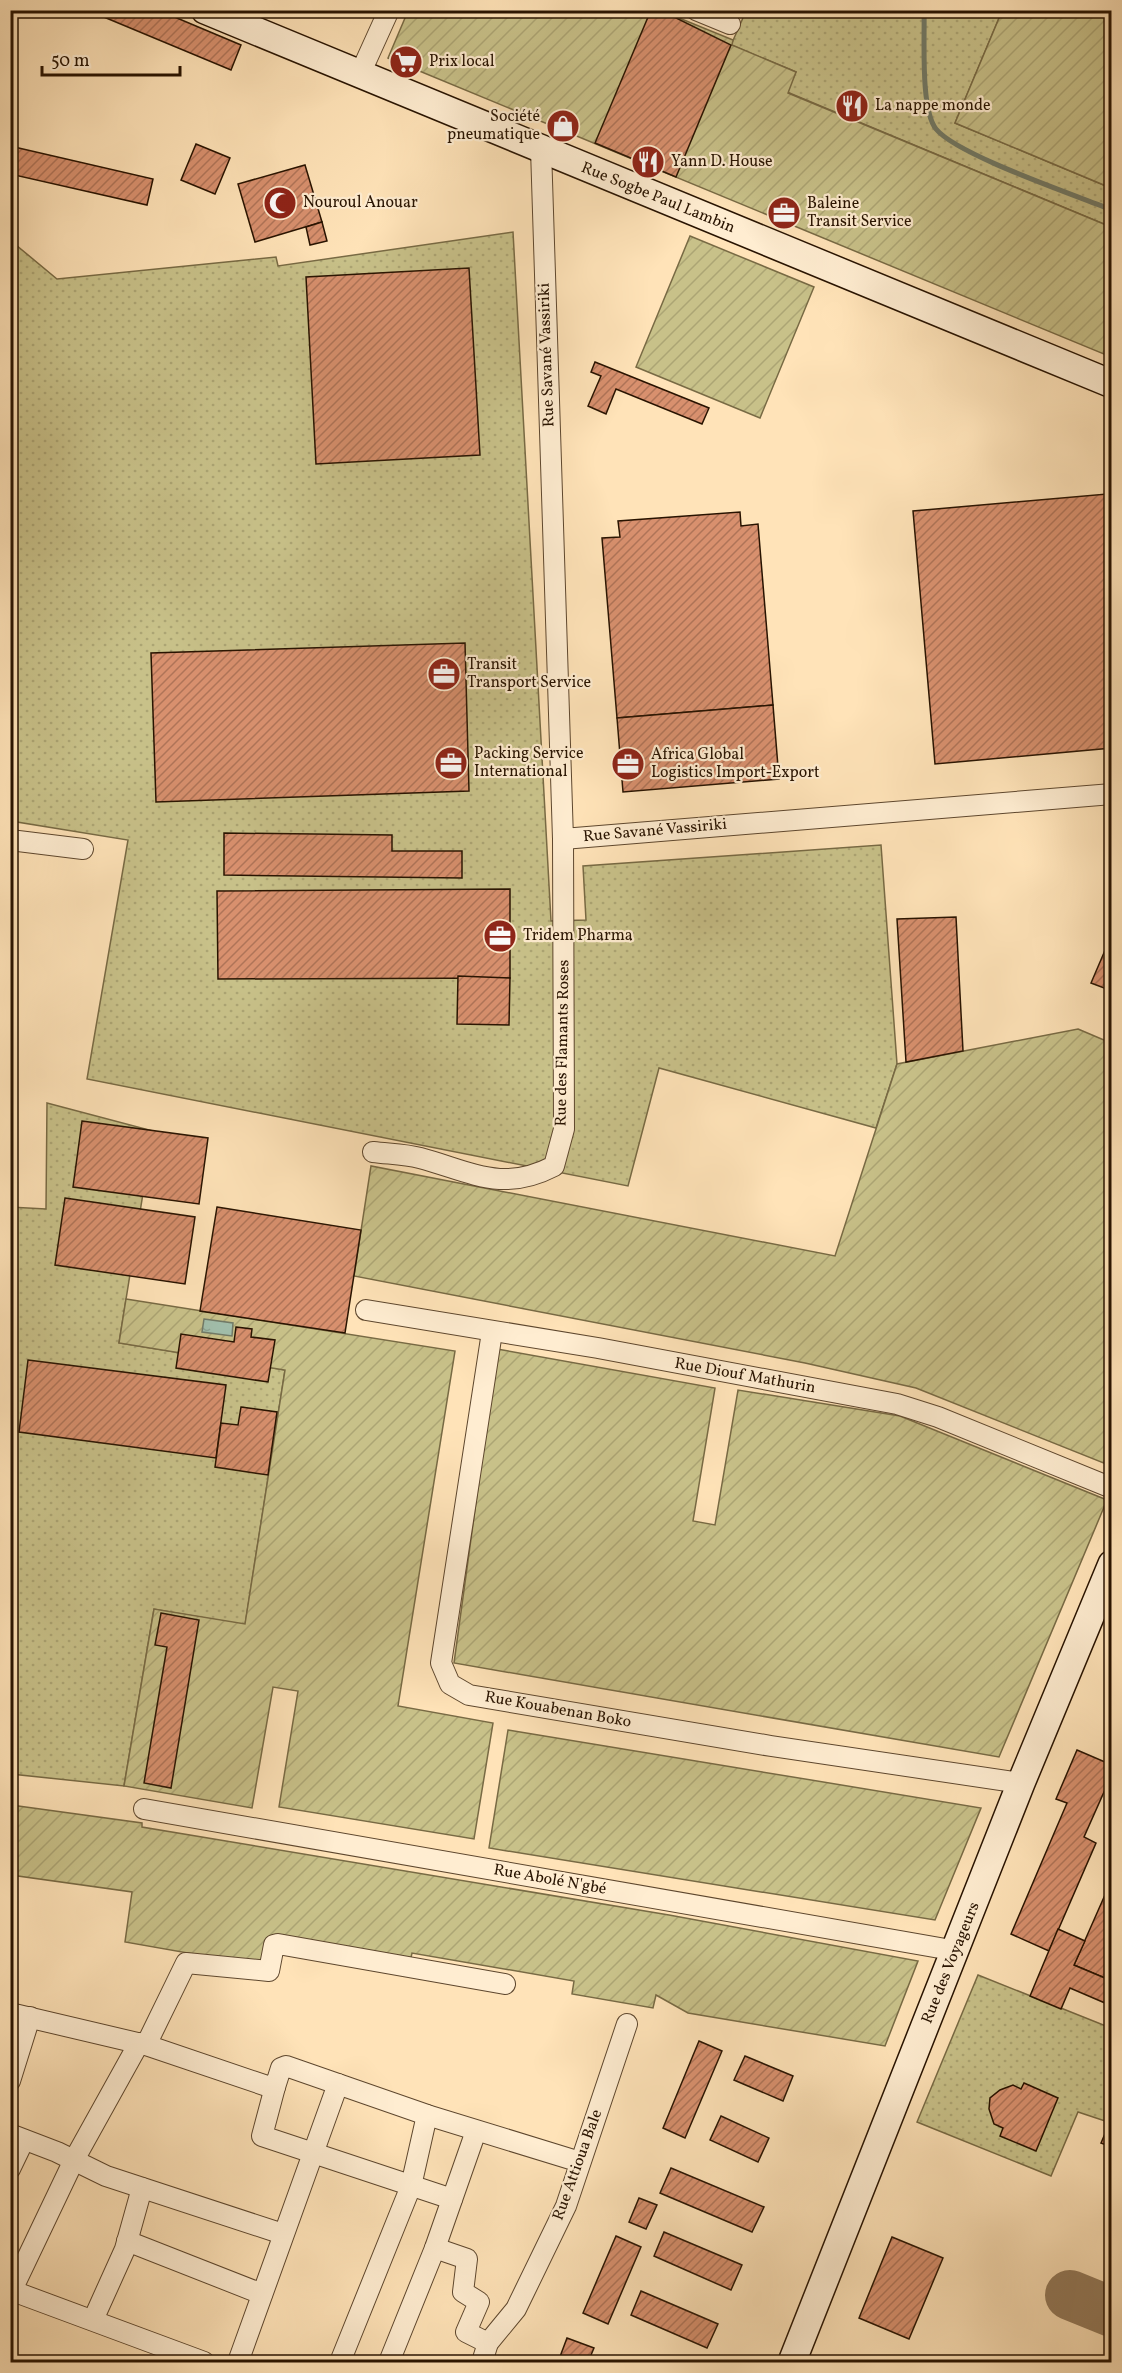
<svg xmlns="http://www.w3.org/2000/svg" width="1122" height="2373" viewBox="0 0 1122 2373" font-family="Vollkorn,serif">
<style>
.grass{fill:url(#grass-dots);stroke:#786a44;stroke-width:1.5}
.garden{fill:url(#garden-furrows);stroke:#786a44;stroke-width:1.5}
.water{fill:url(#water-ripples);stroke:#717a67;stroke-width:1.5}
.lines{fill:none;stroke-linecap:round;stroke-linejoin:round}
.stream{stroke:#717a67;stroke-width:5}
.taxiway{stroke:#947b5c;stroke-width:50}
.building{fill:url(#building-hatch);stroke:#281300;stroke-width:1.5}
.street-casing{stroke:#5e472e;stroke-width:22}
.secondary-casing{stroke:#281300;stroke-width:30}
.street{stroke:#ffedd1;stroke-width:20}
.secondary{stroke:#ffedd1;stroke-width:27}
.labels{text-anchor:middle;dominant-baseline:central;stroke-width:4.5;stroke-linejoin:round;paint-order:stroke}
.poi-label{font-size:16px;fill:#281300;stroke:#ffedd1;text-anchor:start}
.street-label{font-size:16px;fill:#281300;stroke:#ffedd1}
</style>
<defs>
<pattern id="grass-dots" width="8" height="8" patternUnits="userSpaceOnUse" patternTransform="scale(1.5)"><rect width="8" height="8" fill="#c8c189"/><path d="M2 2h.1M6 6h.1" fill="none" stroke="#aca574" stroke-width="1.8" stroke-linecap="round"/></pattern>
<pattern id="garden-furrows" width="10" height="10" patternUnits="userSpaceOnUse" patternTransform="scale(1.5)"><rect width="10" height="10" fill="#c8c189"/><path d="M-1 1l2-2M0 10L10 0M9 11l2-2" fill="none" stroke="#aca574"/></pattern>
<pattern id="water-ripples" width="26" height="14" patternUnits="userSpaceOnUse" patternTransform="scale(1.5)"><rect width="26" height="14" fill="#a1beab"/><path d="M2 4q2-2 4 0t4 0M15 11q2-2 4 0t4 0" fill="none" stroke="#8ba291"/></pattern>
<pattern id="building-hatch" width="6" height="6" patternUnits="userSpaceOnUse" patternTransform="scale(1.5)"><rect width="6" height="6" fill="#d8906e"/><path d="M-1 1l2-2M0 6l6-6M5 7l2-2" fill="none" stroke="#af7458"/></pattern>
</defs>
<rect width="100%" height="100%" fill="#ffe3b8"/>
<filter id="stains"><feTurbulence type="fractalNoise" baseFrequency=".00333" numOctaves="4"/><feColorMatrix values="0 0 0 0 .2 0 0 0 0 .09 0 0 0 0 .02 0 0 0 .5 -.17"/></filter>
<radialGradient id="worn" r=".72"><stop offset=".6" stop-color="#630" stop-opacity="0"/><stop offset="1" stop-color="#630" stop-opacity=".3"/></radialGradient>
<g class="grass">
<path d="M746 11H1002L955 123 1111 188V227L787 92 796 72 731 45Z"/>
<path d="M513 232 551 921 586 920 583 866 881 845 897 1064 876 1128 659 1068 628 1186 87 1079 128 840 11 821 10 240 57 279 276 257 278 266Z"/>
<path d="M47 1103 153 1131 119 1343 285 1370 245 1625 154 1609 124 1786 11 1774 10 1207 46 1209Z"/>
<path d="M978 1975 1111 2028V2123L1078 2112 1051 2176 917 2122Z"/>
</g>
<g class="garden">
<path d="M408 11H662L733 40 732 45 796 72 788 93 1111 227V357L388 58Z"/>
<path d="M1002 11H1111V188L955 123Z"/>
<path d="M690 236 814 287 760 418 636 367Z"/>
<path d="M1078 1029 1111 1043V1466L916 1388 805 1363 354 1276 371 1166 835 1256 897 1064Z"/>
<path d="M126 1299 455 1351 398 1706 493 1723 474 1839 279 1807 298 1691 273 1687 252 1808 124 1786 154 1609 245 1624 285 1370 119 1343Z"/>
<path d="M497 1349 715 1388 693 1521 715 1525 738 1390 900 1416 1107 1500 999 1757 454 1663Z"/>
<path d="M508 1730 981 1808 935 1920 489 1848Z"/>
<path d="M11 1805 142 1823V1827L669 1915 918 1961 885 2046 688 2013 656 1995 653 2008 572 1994 574 1981 412 1953 410 1962 272 1938 267 1967 125 1942 132 1892 11 1875Z"/>
</g>
<path class="water" d="M204 1319 233 1323 232 1336 202 1332Z"/>
<g class="lines">
<path class="stream" d="M924 10C925 37 920 109 936 129 957 155 1075 195 1112 210"/>
<path class="taxiway" d="M1070 2295 1112 2312"/>
</g>
<g class="building">
<path d="M87 10H158L241 45 231 70Z"/>
<path d="M651 10H660L731 45 676 177 595 143Z"/>
<path d="M196 144 230 158 215 194 181 180Z"/>
<path d="M10 146 153 179 147 205 10 174Z"/>
<path d="M305 165 322 222 255 242 238 184Z"/>
<path d="M322 222 327 241 310 245 306 227Z"/>
<path d="M469 268 480 455 316 464 306 277Z"/>
<path d="M595 362 709 408 702 424 616 389 606 414 588 406 601 376 591 372Z"/>
<path d="M1107 494 1112 545V748L935 764 913 511Z"/>
<path d="M740 512 741 526 758 524 773 705 617 718 602 538 620 537 618 521Z"/>
<path d="M465 643 469 791 156 802 151 653Z"/>
<path d="M773 705 779 779 623 792 617 718Z"/>
<path d="M224 833 392 835V851H462V878L224 875Z"/>
<path d="M510 889V978L218 979 217 891Z"/>
<path d="M956 917 963 1051 906 1062 897 919Z"/>
<path d="M1112 934V991L1091 983Z"/>
<path d="M458 976 510 978 509 1025 457 1024Z"/>
<path d="M82 1121 208 1138 199 1204 73 1187Z"/>
<path d="M65 1198 195 1217 185 1284 55 1265Z"/>
<path d="M217 1207 361 1230 345 1333 200 1311Z"/>
<path d="M236 1327 252 1329 251 1337 275 1340 268 1382 176 1368 181 1334 234 1342Z"/>
<path d="M28 1360 226 1385 216 1458 19 1432Z"/>
<path d="M241 1407 277 1412 268 1475 215 1467 221 1423 238 1425Z"/>
<path d="M161 1613 199 1620 171 1788 144 1783 167 1647 155 1645Z"/>
<path d="M1077 1750 1112 1765V1774L1084 1837 1096 1843 1049 1951 1011 1934 1067 1803 1056 1799Z"/>
<path d="M1112 1879V1981L1074 1965Z"/>
<path d="M1058 1929 1085 1941 1074 1965 1112 1981V2006L1070 1988 1061 2009 1030 1996Z"/>
<path d="M699 2041 722 2051 685 2138 663 2128Z"/>
<path d="M745 2056 793 2076 783 2101 734 2080Z"/>
<path d="M1024 2083 1058 2098 1036 2151 1000 2136 1003 2128 994 2124 989 2109 990 2098 1000 2090 1013 2085 1021 2089Z"/>
<path d="M721 2116 769 2138 758 2162 710 2140Z"/>
<path d="M1110 2122 1112 2123V2147L1101 2143Z"/>
<path d="M671 2168 764 2207 752 2232 660 2193Z"/>
<path d="M639 2198 657 2205 646 2229 629 2222Z"/>
<path d="M664 2232 742 2265 731 2290 654 2256Z"/>
<path d="M616 2236 641 2247 608 2324 583 2313Z"/>
<path d="M892 2237 943 2258 909 2339 859 2318Z"/>
<path d="M641 2291 718 2324 707 2348 631 2315Z"/>
<path d="M567 2338 594 2348 588 2362H558Z"/>
</g>
<g class="lines">
<g class="street-casing">
<g id="street">
<path d="M696 10 730 24"/>
<path d="M360 74 389 10"/>
<path d="M541 149 563 839 1112 794"/>
<path d="M10 840 83 849"/>
<path d="M373 1152C389 1154 405 1154 420 1158 472 1172 502 1193 554 1166L564 1129 563 839"/>
<path d="M366 1310 598 1348 897 1404 938 1417 1112 1488"/>
<path d="M492 1332 441 1663 450 1684 469 1695 771 1746 1021 1783"/>
<path d="M144 1809 957 1951"/>
<path d="M10 2013 146 2045 270 2087H275L281 2068 286 2066 427 2115 580 2162"/>
<path d="M146 2045 186 1963 269 1971 274 1945 278 1944 505 1984"/>
<path d="M10 2081 30 2017"/>
<path d="M275 2087 262 2136 452 2199"/>
<path d="M10 2134 57 2152 106 2176 283 2234"/>
<path d="M10 2169 24 2140"/>
<path d="M127 2241 262 2294"/>
<path d="M435 2248 467 2259 463 2292 479 2302 466 2332 488 2343"/>
<path d="M10 2290 204 2362"/>
<path d="M12 2290 74 2160 139 2043"/>
<path d="M93 2320 125 2249 142 2188"/>
<path d="M238 2362 338 2084"/>
<path d="M340 2362 411 2186 427 2115"/>
<path d="M389 2362 435 2248 476 2131"/>
<path d="M482 2362 488 2343 516 2309 566 2206 627 2024"/>
</g>
</g>
<g class="secondary-casing">
<g id="secondary">
<path d="M205 10 1112 384"/>
<path d="M792 2362 1021 1783 1112 1564"/>
</g>
</g>
<use href="#street" class="street"/>
<use href="#secondary" class="secondary"/>
</g>
<defs>
<g id="supermarket-disc" transform="scale(1.725)"><circle r="9.5" fill="#8f2418" stroke="#ffedd1"/><path d="M-6-5.5h2.5l.6 2H6L4.5 2H-2.5L-4.4-4H-6ZM-1.5 3.2a1.3 1.3 0 1 0 .1 0ZM3 3.2a1.3 1.3 0 1 0 .1 0Z" fill="#fff"/></g>
<g id="restaurant-disc" transform="scale(1.725)"><circle r="9.5" fill="#8f2418" stroke="#ffedd1"/><path d="M-5-6h1v4h1v-4h1v4h1v-4h1v5L-1.5 .5V6h-2V.5L-5-1ZM5-6V6H3V1.5H1.5Q1.5-4 5-6Z" fill="#fff"/></g>
<g id="shop-disc" transform="scale(1.725)"><circle r="9.5" fill="#8f2418" stroke="#ffedd1"/><path d="M-5-2.5h2.3a2.7 3.5 0 0 1 5.4 0H5L5.5 6h-11ZM-1.5-2.5h3a1.5 2.3 0 0 0-3 0Z" fill="#fff"/></g>
<g id="mosque-disc" transform="scale(1.725)"><circle r="9.5" fill="#8f2418" stroke="#ffedd1"/><path d="M3.5-4.9A6 6 0 1 0 3.5 4.9A5 5 0 1 1 3.5-4.9Z" fill="#fff"/></g>
<g id="office-disc" transform="scale(1.725)"><circle r="9.5" fill="#8f2418" stroke="#ffedd1"/><path d="M-6-3h4V-5.5h4V-3h4V5H-6ZM-1-4.5V-3h2v-1.5ZM-6 0V1H6V0Z" fill="#fff"/></g>
</defs>
<g fill-rule="evenodd">
<use href="#supermarket-disc" x="406" y="62"/>
<use href="#restaurant-disc" x="852" y="106"/>
<use href="#shop-disc" x="563" y="126"/>
<use href="#restaurant-disc" x="648" y="162"/>
<use href="#mosque-disc" x="280" y="203"/>
<use href="#office-disc" x="784" y="213"/>
<use href="#office-disc" x="444" y="674"/>
<use href="#office-disc" x="451" y="763"/>
<use href="#office-disc" x="628" y="764"/>
<use href="#office-disc" x="500" y="936"/>
</g>
<g class="labels">
<g class="poi-label">
<text x="429" y="62">Prix local</text>
<text x="875" y="106">La nappe monde</text>
<text x="540" y="117" text-anchor="end">Société<tspan x="540" dy="18">pneumatique</tspan></text>
<text x="671" y="162">Yann D. House</text>
<text x="303" y="203">Nouroul Anouar</text>
<text x="807" y="204">Baleine<tspan x="807" dy="18">Transit Service</tspan></text>
<text x="467" y="665">Transit<tspan x="467" dy="18">Transport Service</tspan></text>
<text x="474" y="754">Packing Service<tspan x="474" dy="18">International</tspan></text>
<text x="651" y="755">Africa Global<tspan x="651" dy="18">Logistics Import-Export</tspan></text>
<text x="523" y="936">Tridem Pharma</text>
</g>
<g class="street-label">
<text transform="translate(658 198) rotate(22)">Rue Sogbe Paul Lambin</text>
<text transform="translate(547 355) rotate(-92)">Rue Savané Vassiriki</text>
<text transform="translate(655 831) rotate(-5)">Rue Savané Vassiriki</text>
<text transform="translate(563 1043) rotate(-89)">Rue des Flamants Roses</text>
<text transform="translate(745 1376) rotate(10)">Rue Diouf Mathurin</text>
<text transform="translate(558 1710) rotate(10)">Rue Kouabenan Boko</text>
<text transform="translate(550 1880) rotate(10)">Rue Abolé N'gbé</text>
<text transform="translate(951 1963) rotate(-68)">Rue des Voyageurs</text>
<text transform="translate(578 2165) rotate(-70)">Rue Attioua Bale</text>
</g>
</g>
<rect width="1122" height="2373" fill="none" stroke="#ffe3b8" stroke-width="36"/>
<rect x="12" y="12" width="1098" height="2349" fill="none" stroke="#281300" stroke-width="3"/>
<rect x="18" y="18" width="1086" height="2337" fill="none" stroke="#281300" stroke-width="1.5"/>
<path d="M42 66v9h138v-9" fill="none" stroke="#281300" stroke-width="3"/>
<text x="51" y="66" font-size="18" fill="#281300" stroke="#ffedd1" stroke-width="4.5" paint-order="stroke">50 m</text>
<rect width="100%" height="100%" filter="url(#stains)"/>
<rect width="100%" height="100%" fill="url(#worn)"/>
</svg>
